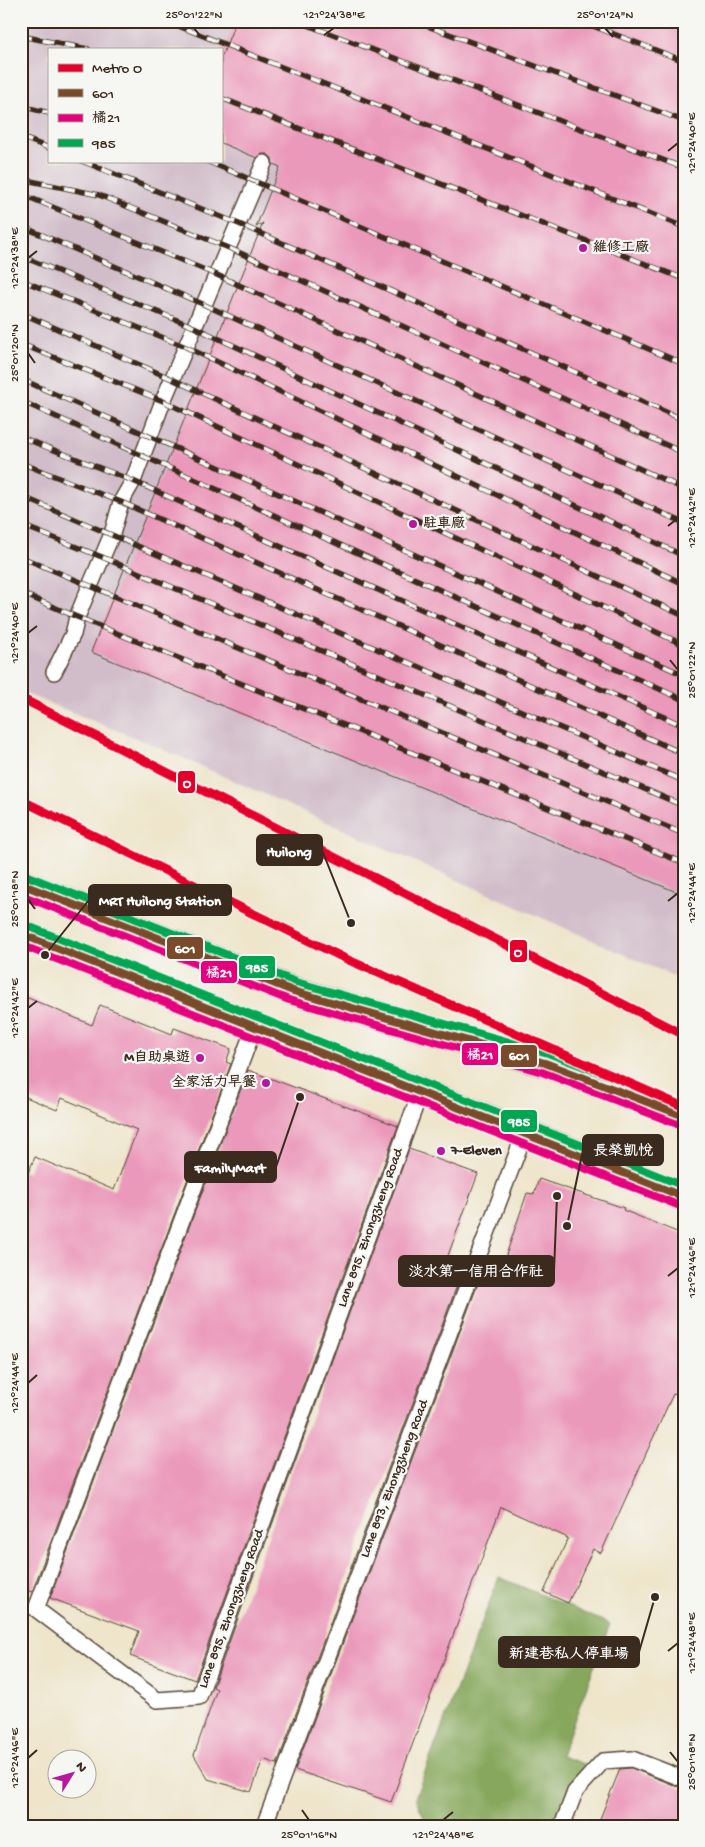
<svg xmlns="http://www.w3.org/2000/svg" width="705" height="1847" viewBox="0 0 705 1847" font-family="'Gochi Hand','LXGW WenKai TC',sans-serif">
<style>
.industrial{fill:#d1bdc9;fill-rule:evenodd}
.forest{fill:#86a75b;stroke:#60683c}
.building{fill:#eb99ba}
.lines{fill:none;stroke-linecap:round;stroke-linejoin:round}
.lane-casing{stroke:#564638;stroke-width:18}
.primary-casing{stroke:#564638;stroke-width:30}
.lane{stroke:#fff;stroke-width:15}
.primary{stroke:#fff;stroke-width:28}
.rail-casing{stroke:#3b2a1e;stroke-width:5.5}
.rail{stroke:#f6f6f2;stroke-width:4;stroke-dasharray:11;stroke-linecap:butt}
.bus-1-casing{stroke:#f6f6f2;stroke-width:11}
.bus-2-casing{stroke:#f6f6f2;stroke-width:11}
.bus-3-casing{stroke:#f6f6f2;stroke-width:11}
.bus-1{stroke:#7a4b2a;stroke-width:8}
.bus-2{stroke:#e5007d;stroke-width:8}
.bus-3{stroke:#00a651;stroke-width:8}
.metro-1-casing{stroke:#f6f6f2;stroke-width:12}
.metro-1{stroke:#e4002b;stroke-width:9}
.ticks{fill:none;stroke:#3b2a1e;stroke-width:2}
.poi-dot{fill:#b5179e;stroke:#f6f6f2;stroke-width:2}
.labels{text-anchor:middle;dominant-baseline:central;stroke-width:4.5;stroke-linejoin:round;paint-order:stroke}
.poi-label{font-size:14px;font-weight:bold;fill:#3b2a1e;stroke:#f6f6f2;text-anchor:start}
.street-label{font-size:14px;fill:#3b2a1e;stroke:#f6f6f2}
.leader{fill:none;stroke:#3b2a1e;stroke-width:2}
.callout-dot{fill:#3b2a1e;stroke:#f6f6f2;stroke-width:2}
.callout{fill:#3b2a1e;stroke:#3b2a1e;stroke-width:2}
.callout-label{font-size:15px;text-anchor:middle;font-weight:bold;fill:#fff}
.line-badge{stroke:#f6f6f2;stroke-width:2}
.badge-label{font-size:14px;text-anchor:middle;font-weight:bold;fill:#fff}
.neatline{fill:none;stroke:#3b2a1e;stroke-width:2}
.ticks-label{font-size:12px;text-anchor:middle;fill:#3b2a1e}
</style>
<rect width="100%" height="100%" fill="#f6f6f2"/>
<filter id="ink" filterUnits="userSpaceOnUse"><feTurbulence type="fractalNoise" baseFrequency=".02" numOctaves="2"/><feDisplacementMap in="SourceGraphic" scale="10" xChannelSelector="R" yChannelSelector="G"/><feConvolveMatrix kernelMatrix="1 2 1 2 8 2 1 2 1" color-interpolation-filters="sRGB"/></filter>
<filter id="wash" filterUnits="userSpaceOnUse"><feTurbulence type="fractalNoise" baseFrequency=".0096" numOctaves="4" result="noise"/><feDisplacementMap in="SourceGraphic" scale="20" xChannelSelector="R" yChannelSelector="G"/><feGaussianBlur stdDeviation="1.12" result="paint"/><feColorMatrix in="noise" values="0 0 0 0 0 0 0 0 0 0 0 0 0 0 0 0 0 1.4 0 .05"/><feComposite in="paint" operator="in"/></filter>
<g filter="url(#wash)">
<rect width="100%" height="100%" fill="#eee5cb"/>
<path class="industrial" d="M21 21H684V981L151 744 21 692ZM49 49H221V161H49Z"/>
<path class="forest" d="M499 1577 610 1624 561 1756 584 1764 558 1826H428L415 1798Z"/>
<g id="blocks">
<g class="building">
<path d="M236 21H684V895L91 652 263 223 256 227 280 167 273 164 272 158 267 154H262L257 158 221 143V58Z"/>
<path d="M21 995 92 1025 100 1005 172 1034 174 1028 231 1049 226 1062 231 1064 32 1592 21 1588V1170L28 1173 35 1157 114 1190 137 1130 62 1098 57 1110 21 1095Z"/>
<path d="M248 1070 398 1126 195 1680 130 1656 139 1631 50 1598Z"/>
<path d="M409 1149 478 1174 446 1261 464 1267 277 1764 263 1759 251 1792 208 1779 194 1755 217 1689 213 1687Z"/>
<path d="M539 1179 624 1208 623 1210 684 1235V1379L677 1395 673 1394 601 1553 593 1549 568 1603 544 1592 568 1538 501 1507 391 1802 295 1770 482 1273 498 1279 527 1193 534 1194Z"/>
<path d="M631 1768 684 1789V1826H597L620 1769Z"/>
</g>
</g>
</g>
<g filter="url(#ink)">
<use href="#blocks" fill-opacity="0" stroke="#564638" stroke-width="1"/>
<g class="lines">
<g class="lane-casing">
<g id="lane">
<path d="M54 672 73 634 77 617 112 534 121 502 133 481 163 401 264 163"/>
<path d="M254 1028 36 1609 157 1700 199 1697 420 1093"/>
<path d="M264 1826 525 1132"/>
<path d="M562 1826 575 1792 603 1761 632 1759 684 1779"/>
</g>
</g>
<g class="primary-casing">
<g id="primary">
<path d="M21 884 293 991 545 1063 684 1116"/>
<path d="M21 934C241 1023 464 1107 684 1197"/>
</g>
</g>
<use href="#lane" class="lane"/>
<use href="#primary" class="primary"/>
<g class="rail-casing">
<g id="rail">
<path d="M166 21 684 227"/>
<path d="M297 21 684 168"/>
<path d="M414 21 684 121"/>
<path d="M580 21 684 61"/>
<path d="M21 36 88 49"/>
<path d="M221 98 684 279"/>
<path d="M21 106 49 113"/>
<path d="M21 137 49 148"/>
<path d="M82 161 239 224 684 420"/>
<path d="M207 161 684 364"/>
<path d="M21 179 99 195 229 248 684 453"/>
<path d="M21 194 217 275 684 489"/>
<path d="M21 226 205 305 684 523"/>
<path d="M21 256 194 327 684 556"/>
<path d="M21 280 186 347 684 584"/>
<path d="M21 313 172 379 684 616"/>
<path d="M21 344 163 401 684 645"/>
<path d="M21 379 684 675"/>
<path d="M21 401 684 700"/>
<path d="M21 437 133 481 684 726"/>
<path d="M21 463 121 502 684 754"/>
<path d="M21 496 684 781"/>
<path d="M21 525 102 557 684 806"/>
<path d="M21 557 684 834"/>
<path d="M21 593 77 617 684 863"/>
</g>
</g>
<use href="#rail" class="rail"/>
<g class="bus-1-casing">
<g id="bus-1">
<path d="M21 884 293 991 545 1063 684 1116"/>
<path d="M21 934 684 1197"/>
</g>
</g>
<g class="bus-2-casing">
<g id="bus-2">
<path d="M21 895 289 1000 542 1072 680 1125"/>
<path d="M21 945 680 1206"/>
</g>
</g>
<g class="bus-3-casing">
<g id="bus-3">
<path d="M25 875 296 982 548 1053 684 1105"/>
<path d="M25 925 684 1186"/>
</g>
</g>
<use href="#bus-1" class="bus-1"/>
<use href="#bus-2" class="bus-2"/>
<use href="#bus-3" class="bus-3"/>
<g class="metro-1-casing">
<g id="metro-1">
<path d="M21 698 684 1035"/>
<path d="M21 800 344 958 684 1107"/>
</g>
</g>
<use href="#metro-1" class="metro-1"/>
</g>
</g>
<path class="ticks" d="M194 28 201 37M605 28 613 37M324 35 334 28M668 151 678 143M28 258 37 251M28 353 35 363M668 526 678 518M28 633 37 626M670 660 678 670M28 899 35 909M668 901 678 893M28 1008 37 1001M668 1276 678 1268M28 1383 37 1375M668 1651 678 1643M670 1752 678 1762M28 1758 37 1750M302 1810 309 1820M443 1820 453 1812"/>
<g class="poi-dot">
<circle cx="583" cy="248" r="5"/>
<circle cx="413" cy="524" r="5"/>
<circle cx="200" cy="1058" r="5"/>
<circle cx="266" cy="1083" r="5"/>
<circle cx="441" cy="1151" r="5"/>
</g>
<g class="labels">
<g class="poi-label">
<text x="593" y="248">維修工廠</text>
<text x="423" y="524">駐車廠</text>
<text x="190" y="1058" text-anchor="end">M自助桌遊</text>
<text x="256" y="1083" text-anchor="end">全家活力早餐</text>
<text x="451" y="1151">7-Eleven</text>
</g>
<g class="street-label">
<text transform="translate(371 1228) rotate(-70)">Lane 895, Zhongzheng Road</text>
<text transform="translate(395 1479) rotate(-69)">Lane 893, Zhongzheng Road</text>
<text transform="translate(232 1609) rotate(-70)">Lane 895, Zhongzheng Road</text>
</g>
</g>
<path class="leader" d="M351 923L322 850M45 955L89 900M567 1226L583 1150M300 1097L276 1167M557 1196L554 1271M655 1597L639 1652"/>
<g class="callout-dot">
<circle cx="351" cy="923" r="5"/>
<circle cx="45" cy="955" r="5"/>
<circle cx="567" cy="1226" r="5"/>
<circle cx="300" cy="1097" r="5"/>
<circle cx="557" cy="1196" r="5"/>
<circle cx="655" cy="1597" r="5"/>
</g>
<g class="callout">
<rect x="257" y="835" width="65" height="30" rx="5"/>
<rect x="89" y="885" width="142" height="30" rx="5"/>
<rect x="583" y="1135" width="80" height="30" rx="5"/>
<rect x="185" y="1152" width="91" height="30" rx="5"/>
<rect x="399" y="1256" width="155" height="30" rx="5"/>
<rect x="499" y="1637" width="140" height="30" rx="5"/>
</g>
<g class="callout-label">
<text x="289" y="856">Huilong</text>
<text x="160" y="905">MRT Huilong Station</text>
<text x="623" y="1155">長榮凱悅</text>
<text x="230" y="1172">FamilyMart</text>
<text x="476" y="1276">淡水第一信用合作社</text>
<text x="569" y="1658">新建巷私人停車場</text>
</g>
<g class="line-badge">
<rect x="177" y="770" width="19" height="24" rx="5" fill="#e4002b"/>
<rect x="166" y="936" width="38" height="24" rx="5" fill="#7a4b2a"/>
<rect x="509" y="939" width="19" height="24" rx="5" fill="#e4002b"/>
<rect x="238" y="955" width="38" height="24" rx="5" fill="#00a651"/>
<rect x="200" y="960" width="38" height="24" rx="5" fill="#e5007d"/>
<rect x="461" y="1042" width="38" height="24" rx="5" fill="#e5007d"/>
<rect x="500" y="1044" width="38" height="24" rx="5" fill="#7a4b2a"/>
<rect x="500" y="1109" width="38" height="24" rx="5" fill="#00a651"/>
</g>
<g class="badge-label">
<text x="187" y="787">O</text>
<text x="185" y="953">601</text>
<text x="518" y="956">O</text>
<text x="257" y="972">985</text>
<text x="219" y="977">橘21</text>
<text x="480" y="1059">橘21</text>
<text x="519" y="1060">601</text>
<text x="519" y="1126">985</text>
</g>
<rect width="705" height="1847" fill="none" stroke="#f6f6f2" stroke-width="55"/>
<rect x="48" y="48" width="175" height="115" fill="#f6f6f2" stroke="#aba49d"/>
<rect x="58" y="64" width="25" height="8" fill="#e4002b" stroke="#aba49d"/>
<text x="92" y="72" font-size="15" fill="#3b2a1e">Metro O</text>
<rect x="58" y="89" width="25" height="8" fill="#7a4b2a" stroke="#aba49d"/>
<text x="92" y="98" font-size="15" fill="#3b2a1e">601</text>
<rect x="58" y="114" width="25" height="8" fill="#e5007d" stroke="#aba49d"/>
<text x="92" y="122" font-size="15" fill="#3b2a1e">橘21</text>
<rect x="58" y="139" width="25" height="8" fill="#00a651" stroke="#aba49d"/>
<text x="92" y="148" font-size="15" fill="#3b2a1e">985</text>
<g transform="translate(72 1774) rotate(53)"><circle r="24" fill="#f6f6f2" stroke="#aba49d"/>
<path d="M0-4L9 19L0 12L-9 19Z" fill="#b5179e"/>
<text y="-8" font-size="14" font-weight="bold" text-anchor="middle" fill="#3b2a1e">N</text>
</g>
<rect x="28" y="28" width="650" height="1792" class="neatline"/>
<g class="ticks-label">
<text x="194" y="18">25°01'22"N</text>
<text x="334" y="18">121°24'38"E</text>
<text x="605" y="18">25°01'24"N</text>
<text transform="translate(691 143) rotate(-90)" y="4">121°24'40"E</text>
<text transform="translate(14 258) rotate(-90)" y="4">121°24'38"E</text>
<text transform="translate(14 353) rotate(-90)" y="4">25°01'20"N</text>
<text transform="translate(691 518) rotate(-90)" y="4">121°24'42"E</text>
<text transform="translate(14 633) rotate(-90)" y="4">121°24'40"E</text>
<text transform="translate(691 670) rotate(-90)" y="4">25°01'22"N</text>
<text transform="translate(691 893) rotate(-90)" y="4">121°24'44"E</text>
<text transform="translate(14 899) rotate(-90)" y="4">25°01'18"N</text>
<text transform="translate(14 1008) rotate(-90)" y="4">121°24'42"E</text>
<text transform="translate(691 1268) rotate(-90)" y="4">121°24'46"E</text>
<text transform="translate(14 1383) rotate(-90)" y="4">121°24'44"E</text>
<text transform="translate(691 1643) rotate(-90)" y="4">121°24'48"E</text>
<text transform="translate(14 1758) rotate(-90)" y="4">121°24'46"E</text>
<text transform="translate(691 1762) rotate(-90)" y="4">25°01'18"N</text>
<text x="309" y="1838">25°01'16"N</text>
<text x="443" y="1838">121°24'48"E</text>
</g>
</svg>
